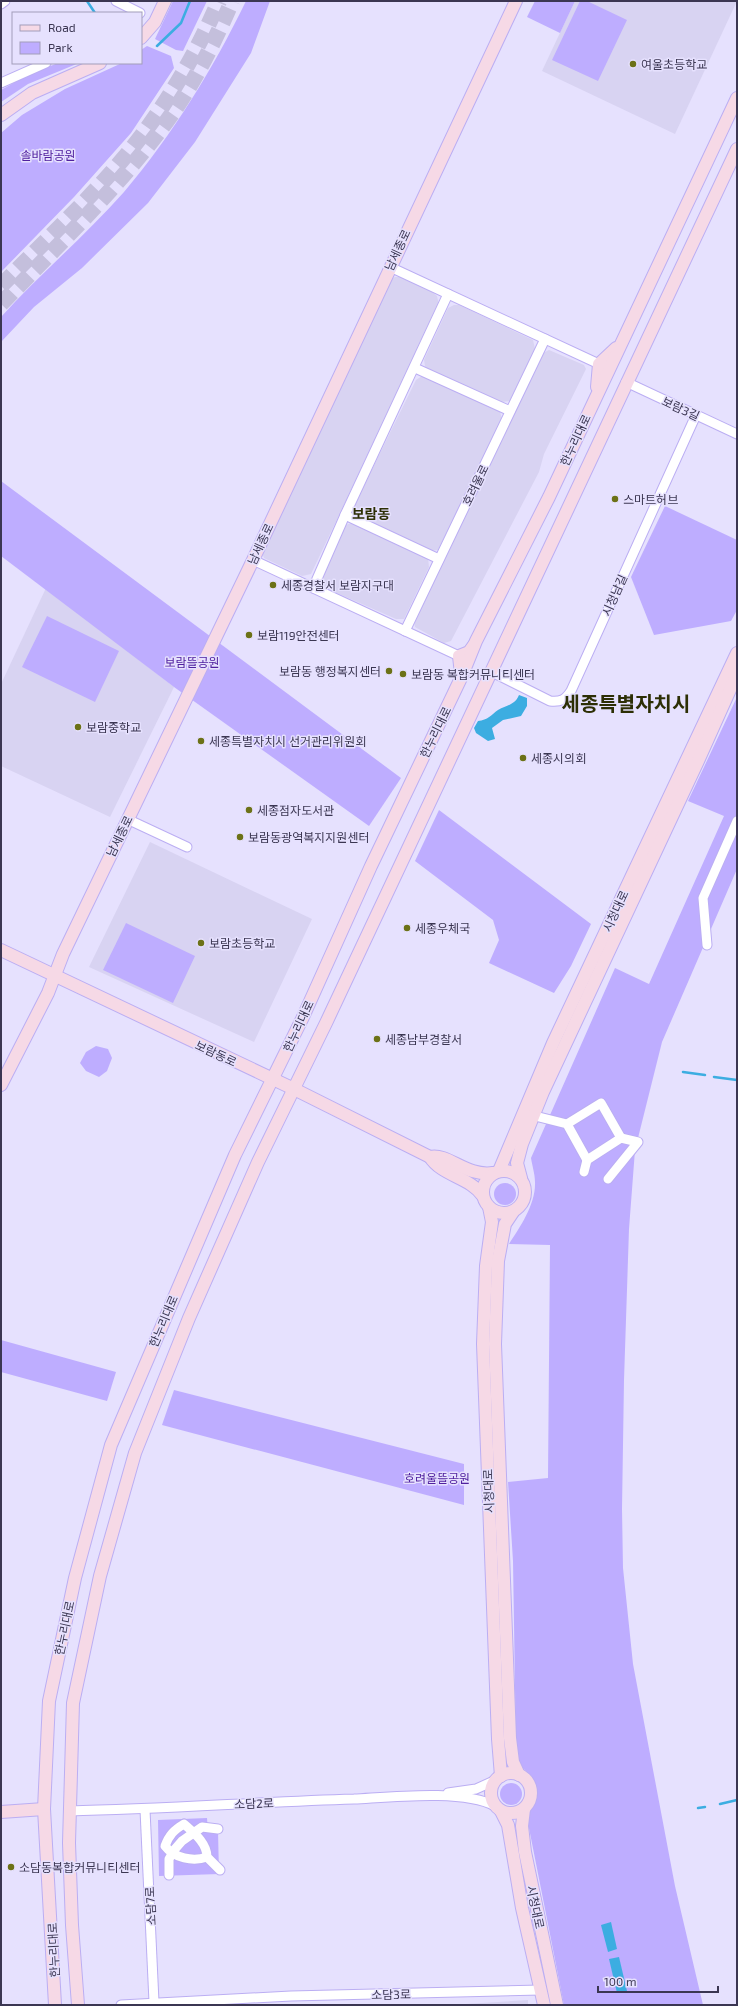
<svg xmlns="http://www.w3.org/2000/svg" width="738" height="2006" viewBox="0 0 738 2006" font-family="'Exo 2','Noto Sans KR',sans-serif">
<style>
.built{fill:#d8d3f2}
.green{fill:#beadff}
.water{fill:#3cade1}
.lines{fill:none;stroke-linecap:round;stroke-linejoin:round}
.stream{stroke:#3cade1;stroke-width:2.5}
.highway-tunnel{stroke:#c4bfdc;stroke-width:16;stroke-dasharray:16 8;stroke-linecap:butt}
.street-casing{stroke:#bbaef3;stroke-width:11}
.secondary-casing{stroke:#bbaef3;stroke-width:14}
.street{stroke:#fff;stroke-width:9}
.secondary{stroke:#f6d9e6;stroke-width:12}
.poi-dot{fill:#6c7117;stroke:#e6e1fe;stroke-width:1.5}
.labels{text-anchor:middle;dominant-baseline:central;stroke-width:3;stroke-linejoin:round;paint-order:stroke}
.poi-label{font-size:12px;fill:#3b3652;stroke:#e6e1fe;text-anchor:start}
.park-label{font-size:12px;fill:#50209f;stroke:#e6e1fe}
.street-label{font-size:12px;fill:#3b3652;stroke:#e6e1fe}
.quarter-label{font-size:14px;font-weight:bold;fill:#2d2f05;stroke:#e6e1fe}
.town-label{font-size:20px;font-weight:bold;fill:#2d2f05;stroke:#e6e1fe}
</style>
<rect width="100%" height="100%" fill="#e6e1fe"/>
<g class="built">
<path d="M575 1H737L675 134 542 71Z"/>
<path d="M395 277H400L432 292 437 296 439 305 311 574 302 576 264 558 261 550 389 281Z"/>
<path d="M454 305H459L533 340 535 349 510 401 501 402 426 368 425 366 424 360 448 308Z"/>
<path d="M549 350 584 365 586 369 544 454 539 472 451 641 444 643 415 627 414 621 543 353Z"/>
<path d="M422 376 500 411 502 420 438 550 430 551 354 515 352 510 416 380Z"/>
<path d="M354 522 428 558 429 567 404 619H396L321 586 320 584 343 526Z"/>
<path d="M46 588 174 687 110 817 1 766V684Z"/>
<path d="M150 842 312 919 254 1042 89 967Z"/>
<path d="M528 2000V2005H449Z"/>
</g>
<g class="green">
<path d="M173 1H207L183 51 176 50 155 39Z"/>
<path d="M246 1H270L251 53 195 142 148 203 82 268 34 307 1 342V317C40 274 85 236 124 192 173 134 213 69 246 1Z"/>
<path d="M535 1H575L560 33 527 17Z"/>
<path d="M580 1H587L627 20 598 81 552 60Z"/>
<path d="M147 46 171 56 174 68 131 133 74 197 1 272V133L22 115 65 89 122 63H141V50Z"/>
<path d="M58 63H79L28 84 1 102V90L28 75Z"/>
<path d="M1 481 401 778 369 826 174 687 1 556Z"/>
<path d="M665 506 737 540V610L731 621 654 635 631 577Z"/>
<path d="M47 616 119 651 95 702 22 667Z"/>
<path d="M737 697V869L662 1042 635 1150 629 1229 624 1380 622 1509 623 1568 633 1664 675 1886 703 2005H564L527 1818C538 1797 542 1782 520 1766L516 1751 513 1561 508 1482 548 1478 550 1245 509 1244C520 1227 536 1204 535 1182 535 1174 532 1165 531 1158L615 968 649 984 724 816 688 801Z"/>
<path d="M439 810 591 924 571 966 554 993 489 963 499 940 493 920 415 861Z"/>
<path d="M126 923 195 956 173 1003 103 970Z"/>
<path d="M96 1046 108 1049 112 1058 107 1071 99 1077 86 1071 80 1063 86 1052Z"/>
<circle cx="505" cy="1194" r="11"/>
<path d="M1 1340 116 1372 107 1401 1 1372Z"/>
<path d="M174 1390 464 1464V1505L162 1425Z"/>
<circle cx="511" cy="1794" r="11"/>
<path d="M207 1818 208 1832 218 1831 219 1874 159 1876 158 1820Z"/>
</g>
<g class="water">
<path d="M519 695 527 698V706L521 716 503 720 492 728 495 739 488 741 476 733 474 728 478 721C488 720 491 715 498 710 507 705 515 705 519 695Z"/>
<path d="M611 1922 617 1949 608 1952 601 1925Z"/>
<path d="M619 1957 627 1991 617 1993 609 1959Z"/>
</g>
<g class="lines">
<g class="stream">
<path d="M87 1 95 13"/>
<path d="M157 46 181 23 190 1"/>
<path d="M683 1072 705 1075"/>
<path d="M714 1077 737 1080"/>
<path d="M720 1804 737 1800"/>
<path d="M698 1808 705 1807"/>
</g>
<g class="highway-tunnel">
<path d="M1 286C42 244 85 204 123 159 162 113 195 57 219 1"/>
<path d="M1 304C59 244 120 186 169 118 194 83 215 41 232 1"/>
</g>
<g class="street-casing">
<g id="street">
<path d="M116 1 140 13"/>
<path d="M1 4 5 1"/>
<path d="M1 83 46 63"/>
<path d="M390 267 599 364"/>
<path d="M415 368 510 411"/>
<path d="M626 382 737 434"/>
<path d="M345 515 439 559"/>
<path d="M253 560 459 656"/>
<path d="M313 588 345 515 448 294"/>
<path d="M405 631 545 339"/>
<path d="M490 671 550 701C561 702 565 700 571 691L696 415"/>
<path d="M127 819 187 847"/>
<path d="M707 945 703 898 737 821"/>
<path d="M539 1117 567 1124 587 1160 621 1138 638 1142 608 1179"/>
<path d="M567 1124 601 1103 621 1138"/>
<path d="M584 1172 587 1160"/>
<path d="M448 1793 476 1789 496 1780"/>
<path d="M145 1810 154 2002"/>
<path d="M69 1811C164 1809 259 1802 354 1799 391 1797 464 1789 495 1806"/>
<path d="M207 1857C193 1862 174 1858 165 1846 169 1835 174 1830 184 1824 194 1833 207 1843 207 1857L220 1870"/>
<path d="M169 1875V1859L175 1849 182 1841 202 1827 218 1829"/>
<path d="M121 2005 291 1996 541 1990"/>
</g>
</g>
<g class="secondary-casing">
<g id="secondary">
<path d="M141 38 155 22 165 1"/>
<path d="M1 115 32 93 100 63"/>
<path d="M597 387 599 364 616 348"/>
<path d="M461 674 459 656 469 652 474 645"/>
<path d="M1 950 294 1089 430 1157"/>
<path d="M1 1085 48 993 63 954 253 560 516 1"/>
<path d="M430 1157C449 1153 466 1177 493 1173"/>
<path d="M430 1157C442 1176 470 1177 483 1196"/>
<circle cx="504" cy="1192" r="21"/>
<path d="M499 1171 553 1043 737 653"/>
<path d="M521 1178 517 1163 522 1144 543 1092 698 761 737 674"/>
<path d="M489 1207 492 1222 486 1266 483 1344 498 1739 501 1776"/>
<path d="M513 1212 505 1224 498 1261 495 1344 510 1738 513 1762 519 1775"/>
<circle cx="511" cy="1793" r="20"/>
<path d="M524 1809 522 1826 525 1852 557 2005"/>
<path d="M501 1811 508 1825 522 1908 544 2005"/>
<path d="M1 1812 44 1809"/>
<path d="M55 2005 44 1809 49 1701 75 1578 111 1445 235 1155 303 1017 371 866 461 678 476 641 549 497 737 98"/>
<path d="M78 2005 72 1925 69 1843 73 1703 100 1576 135 1453 189 1318 258 1162 326 1023 737 149"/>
</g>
</g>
<use href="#street" class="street"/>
<use href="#secondary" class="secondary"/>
</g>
<g class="poi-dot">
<circle cx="633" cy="64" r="4"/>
<circle cx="615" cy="499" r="4"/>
<circle cx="273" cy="585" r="4"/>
<circle cx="249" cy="635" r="4"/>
<circle cx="389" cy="671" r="4"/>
<circle cx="403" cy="674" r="4"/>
<circle cx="78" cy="727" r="4"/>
<circle cx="201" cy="741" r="4"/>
<circle cx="523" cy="758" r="4"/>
<circle cx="249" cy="810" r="4"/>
<circle cx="240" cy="837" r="4"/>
<circle cx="407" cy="928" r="4"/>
<circle cx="201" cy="943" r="4"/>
<circle cx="377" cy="1039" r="4"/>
<circle cx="11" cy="1867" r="4"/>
</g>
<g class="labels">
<g class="poi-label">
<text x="641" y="64">여울초등학교</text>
<text x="623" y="499">스마트허브</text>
<text x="281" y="585">세종경찰서 보람지구대</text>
<text x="257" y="635">보람119안전센터</text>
<text x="381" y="671" text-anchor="end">보람동 행정복지센터</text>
<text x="411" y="674">보람동 복합커뮤니티센터</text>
<text x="86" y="727">보람중학교</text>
<text x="209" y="741">세종특별자치시 선거관리위원회</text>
<text x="531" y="758">세종시의회</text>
<text x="257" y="810">세종점자도서관</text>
<text x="248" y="837">보람동광역복지지원센터</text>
<text x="415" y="928">세종우체국</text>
<text x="209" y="943">보람초등학교</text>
<text x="385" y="1039">세종남부경찰서</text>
<text x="19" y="1867">소담동복합커뮤니티센터</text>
</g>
<g class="park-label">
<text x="48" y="155">솔바람공원</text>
<text x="192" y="662">보람뜰공원</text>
<text x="437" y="1478">호려울뜰공원</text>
</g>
<g class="street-label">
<text transform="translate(397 250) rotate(-65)">남세종로</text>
<text transform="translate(681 408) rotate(25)">보람3길</text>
<text transform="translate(575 440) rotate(-65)">한누리대로</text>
<text transform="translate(475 485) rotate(-64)">호려울로</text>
<text transform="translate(260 544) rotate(-65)">남세종로</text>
<text transform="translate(614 595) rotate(-66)">시청남길</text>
<text transform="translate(435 732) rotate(-64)">한누리대로</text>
<text transform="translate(119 836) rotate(-64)">남세종로</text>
<text transform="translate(615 911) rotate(-65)">시청대로</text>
<text transform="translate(298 1026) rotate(-65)">한누리대로</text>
<text transform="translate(216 1053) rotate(25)">보람동로</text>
<text transform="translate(163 1321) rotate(-67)">한누리대로</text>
<text transform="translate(488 1491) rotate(-92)">시청대로</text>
<text transform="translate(64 1628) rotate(-78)">한누리대로</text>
<text transform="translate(254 1803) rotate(-2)">소담2로</text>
<text transform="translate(150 1906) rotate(-93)">소담7로</text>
<text transform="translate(536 1907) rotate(78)">시청대로</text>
<text transform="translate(53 1950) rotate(-93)">한누리대로</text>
<text transform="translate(391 1994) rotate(-1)">소담3로</text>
</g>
<g class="quarter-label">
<text x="371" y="513">보람동</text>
</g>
<g class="town-label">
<text x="626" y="703">세종특별자치시</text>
</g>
</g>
<rect width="738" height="2006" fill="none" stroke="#3b3652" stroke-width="4"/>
<rect x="12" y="12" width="130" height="52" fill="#e6e1fe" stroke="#a29db9"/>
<rect x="20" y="25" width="20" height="6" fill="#f6d9e6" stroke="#a29db9"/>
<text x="48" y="32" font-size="12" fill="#3b3652">Road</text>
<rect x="20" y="42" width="20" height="12" fill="#beadff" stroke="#a29db9"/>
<text x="48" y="52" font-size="12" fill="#3b3652">Park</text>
<path d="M598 1986v6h120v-6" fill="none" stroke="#3b3652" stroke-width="2"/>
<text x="604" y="1986" font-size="12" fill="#3b3652" stroke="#e6e1fe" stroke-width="3" paint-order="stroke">100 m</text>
</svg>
